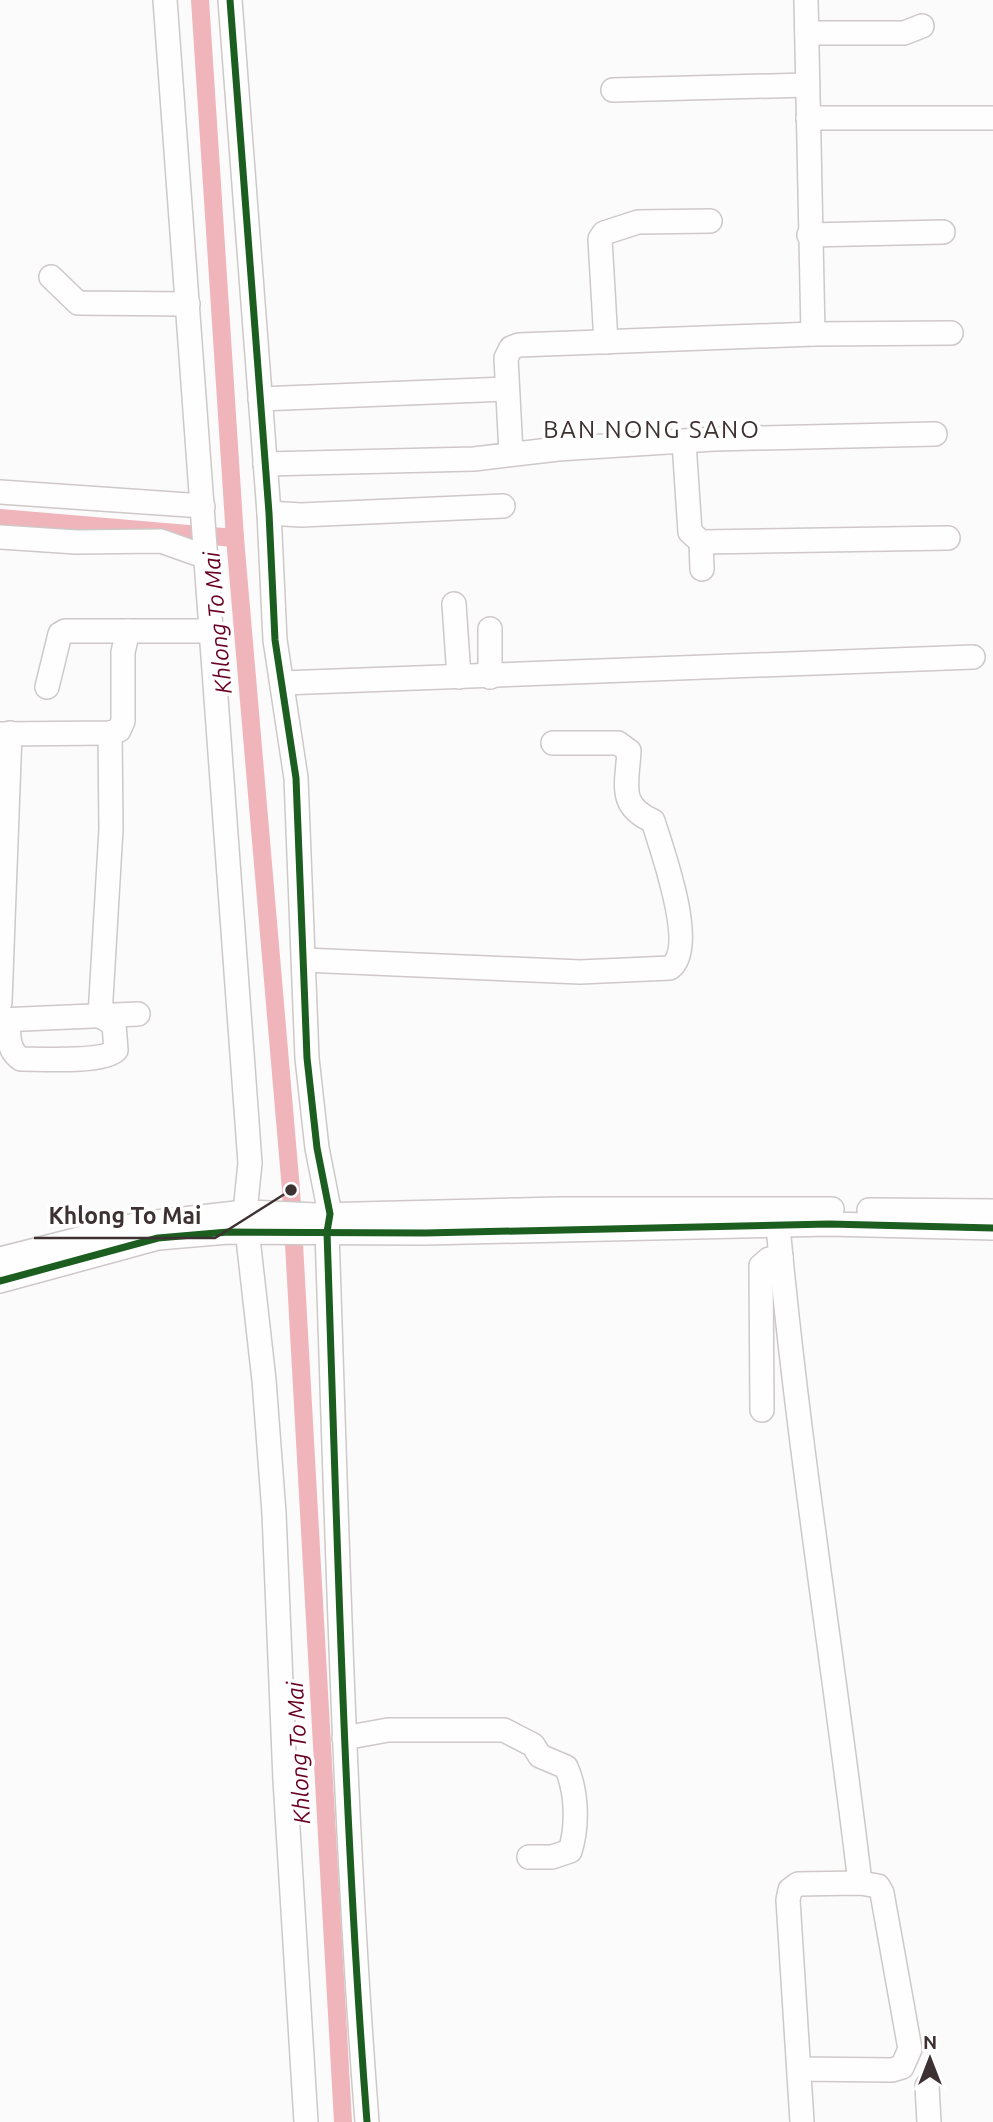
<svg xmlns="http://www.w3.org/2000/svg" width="993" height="2122" viewBox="0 0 993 2122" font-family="Ubuntu,sans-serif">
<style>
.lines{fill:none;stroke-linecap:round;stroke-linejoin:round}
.canal{stroke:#f0b4bb;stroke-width:18}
.minor-casing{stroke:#cec8c8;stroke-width:26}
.minor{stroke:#fefefe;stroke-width:23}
.cycleway-casing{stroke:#fff;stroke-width:11}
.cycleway{stroke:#1b5e20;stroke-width:7}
.labels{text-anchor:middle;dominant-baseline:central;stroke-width:7;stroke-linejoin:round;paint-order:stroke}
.water-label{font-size:23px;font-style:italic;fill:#690022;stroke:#fff}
.quarter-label{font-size:24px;letter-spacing:2px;fill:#3d3132;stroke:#fff}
.leader{fill:none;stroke:#3d3132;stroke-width:2.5}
.callout-dot{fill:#3d3132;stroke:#fff;stroke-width:2.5}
.callout-label{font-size:23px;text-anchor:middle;font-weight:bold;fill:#3d3132;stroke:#fff;stroke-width:7;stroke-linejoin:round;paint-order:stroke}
</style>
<rect width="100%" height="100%" fill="#fbfbfb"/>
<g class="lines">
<g class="canal">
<path d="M200 0 235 538 291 1190 343 2122"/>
<path d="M0 518 235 538"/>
</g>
<g class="minor-casing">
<g id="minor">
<path d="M165 0 250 1163 245 1212 264 1380 274 1513 285 1780 306 2122"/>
<path d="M230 0 269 513 275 640 296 778 307 1058 317 1148 330 1214 327 1232C337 1529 344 1826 367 2122"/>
<path d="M806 0 813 334"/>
<path d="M807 33H904L922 26"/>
<path d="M613 90 807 85"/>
<path d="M808 118H993"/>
<path d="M809 235 943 232"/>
<path d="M51 277 78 303 188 304"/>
<path d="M606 342 600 239 604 233 638 222 710 221"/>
<path d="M260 399 506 389"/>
<path d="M684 443 690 532 701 542 948 538"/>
<path d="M511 453 506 358 511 348 519 345 813 334 951 333"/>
<path d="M265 464 474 459 558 449 714 439 935 434"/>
<path d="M0 492 203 506"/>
<path d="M269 513 301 515 503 506"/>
<path d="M0 537 76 542 161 541 206 557"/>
<path d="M701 542 702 569"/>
<path d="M454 604 459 677"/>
<path d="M490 629V677"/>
<path d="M282 683 973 657"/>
<path d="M47 687 60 634 65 631H128"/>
<path d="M0 734 110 733 119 730 123 721V652L128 631H212"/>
<path d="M304 960 580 972 670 968C698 948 662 850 653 821 618 806 627 785 629 751L618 743H553"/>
<path d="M0 1002 10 733"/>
<path d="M100 1016 111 829 110 733"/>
<path d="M0 1020 138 1014"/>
<path d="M8 1020C9 1035 7 1050 21 1059 41 1059 103 1063 116 1050L114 1024 100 1016"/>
<path d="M869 1210 993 1211"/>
<path d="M778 1226C798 1446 834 1663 860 1883"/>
<path d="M0 1259 139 1224 245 1212 317 1215 559 1209H832"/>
<path d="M0 1281 158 1238 228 1232 425 1233 829 1224 993 1228"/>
<path d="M762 1410 761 1266 769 1259 781 1257"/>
<path d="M344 1738 388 1730H504L533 1745 540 1756 566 1767C577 1791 578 1826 570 1851L552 1857H529"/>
<path d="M799 2069 892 2070 902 2067 910 2049 882 1893 878 1886 860 1883 798 1884 790 1890 788 1900 802 2122"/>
<path d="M927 2086 929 2122"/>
</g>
</g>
<use href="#minor" class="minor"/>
<g class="cycleway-casing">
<g id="cycleway">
<path d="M230 0 269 513 275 640 296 778 307 1058 317 1148 330 1214 327 1232C337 1529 344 1826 367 2122"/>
<path d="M0 1281 158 1238 228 1232 425 1233 829 1224 993 1228"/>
</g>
</g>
<use href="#cycleway" class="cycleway"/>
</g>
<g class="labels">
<g class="water-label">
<text transform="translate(217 623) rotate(-95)">Khlong To Mai</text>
<text transform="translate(298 1753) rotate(-93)">Khlong To Mai</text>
</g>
<g class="quarter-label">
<text x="652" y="429">BAN NONG SANO</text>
</g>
</g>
<path class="leader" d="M291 1190L215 1238H34"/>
<circle class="callout-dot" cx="291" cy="1190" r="7"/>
<g class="callout-label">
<text x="125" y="1224">Khlong To Mai</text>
</g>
<g transform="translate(930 2059)" stroke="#ffffff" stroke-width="5" paint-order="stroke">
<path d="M0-5L12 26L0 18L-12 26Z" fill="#3d3132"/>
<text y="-10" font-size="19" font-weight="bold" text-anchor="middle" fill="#3d3132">N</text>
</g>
</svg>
